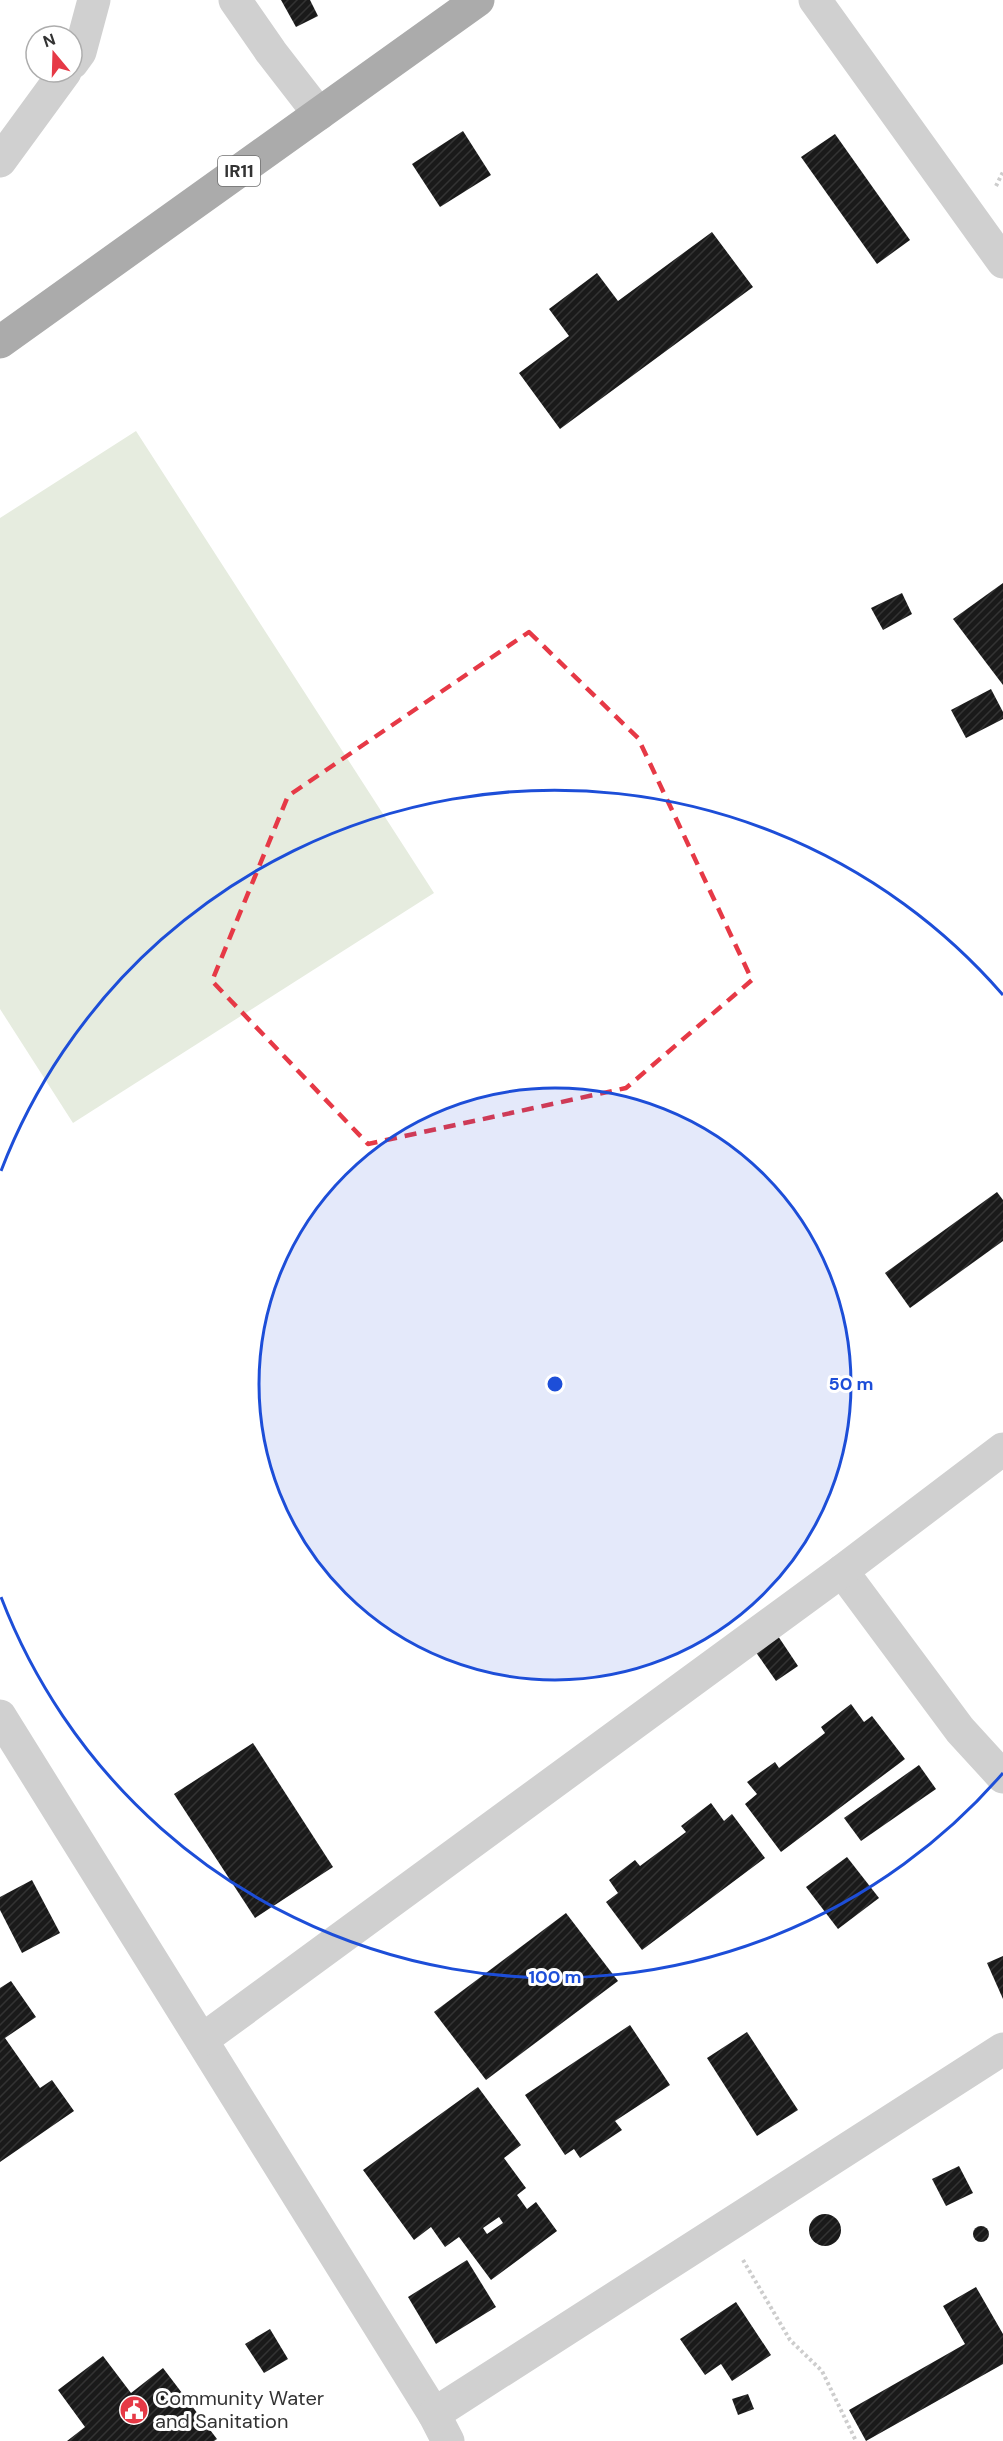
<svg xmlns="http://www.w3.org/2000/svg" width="1003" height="2441" viewBox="0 0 1003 2441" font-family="'DM Sans',sans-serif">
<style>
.pitch{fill:#e6ecdf}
.building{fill:url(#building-hatch);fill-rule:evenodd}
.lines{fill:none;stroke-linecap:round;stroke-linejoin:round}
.path{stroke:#cdcdcd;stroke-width:4;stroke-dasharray:3 3;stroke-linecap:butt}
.street{stroke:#d0d0d0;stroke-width:33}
.primary{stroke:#ababab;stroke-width:33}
.marked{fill:none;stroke:#e63946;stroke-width:4.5;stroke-dasharray:12 8;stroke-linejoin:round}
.ring{fill:none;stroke:#1d4ed8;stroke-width:3}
.labels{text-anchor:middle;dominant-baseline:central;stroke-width:6;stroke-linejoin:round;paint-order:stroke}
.shield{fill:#fff;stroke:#707070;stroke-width:1.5}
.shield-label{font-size:18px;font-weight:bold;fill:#333}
.poi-label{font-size:20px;fill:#333;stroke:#fff;text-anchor:start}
.centre{fill:#1d4ed8;stroke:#fff;stroke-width:3}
.ring-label{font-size:18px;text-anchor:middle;font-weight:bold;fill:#1d4ed8;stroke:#fff;stroke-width:6;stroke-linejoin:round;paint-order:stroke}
</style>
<defs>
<pattern id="building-hatch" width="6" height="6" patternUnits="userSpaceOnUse" patternTransform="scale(1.5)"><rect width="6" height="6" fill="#1a1a1a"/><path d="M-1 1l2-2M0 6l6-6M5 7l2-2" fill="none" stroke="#333"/></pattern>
</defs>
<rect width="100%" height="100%" fill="#fff"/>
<path class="pitch" d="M136 431 434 893 73 1123 0 1009V518Z"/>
<g class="building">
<path d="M281 0H310L318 16 296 27Z"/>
<path d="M463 131 491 175 440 207 412 164Z"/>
<path d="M835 134 910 240 877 264 801 157Z"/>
<path d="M712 232 753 287 560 429 519 373 569 336 549 309 597 273 618 301Z"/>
<path d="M1003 583V685L953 619Z"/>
<path d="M902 593 912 614 883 630 871 608Z"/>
<path d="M991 689 1003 712V719L966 738 951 710Z"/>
<path d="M997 1192 1003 1200V1241L910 1308 885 1273Z"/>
<path d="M778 1636 798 1666 776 1681 755 1651Z"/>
<path d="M851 1704 864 1722 872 1716 905 1759 781 1852 745 1804 757 1794 747 1782 775 1762 779 1768 825 1733 821 1727Z"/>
<path d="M253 1743 333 1867 255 1918 174 1794Z"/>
<path d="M919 1765 936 1789 861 1841 844 1818Z"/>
<path d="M711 1803 724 1821 732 1814 765 1858 642 1950 606 1902 618 1893 609 1880 635 1860 640 1866 686 1832 681 1826Z"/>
<path d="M847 1857 879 1898 838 1929 806 1887Z"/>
<path d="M32 1880 60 1933 22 1953 0 1910V1897Z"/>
<path d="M566 1913 618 1981 486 2080 434 2012Z"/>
<path d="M1003 1956V1999L987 1963Z"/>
<path d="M11 1981 36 2017 5 2038 40 2088 52 2080 74 2111 0 2162V1988Z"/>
<path d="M630 2025 670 2085 615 2121 622 2130 580 2158 574 2149 565 2155 525 2095Z"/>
<path d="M747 2032 798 2110 757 2136 707 2058Z"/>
<path d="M478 2087 521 2145 504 2158 526 2188 517 2195 527 2209 536 2202 557 2231 491 2280 459 2237 445 2247 431 2227 414 2240 363 2170ZM499 2217 503 2223 487 2234 483 2228Z"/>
<path d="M959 2166 973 2193 946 2206 932 2179Z"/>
<circle cx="825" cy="2230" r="16"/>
<circle cx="981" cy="2234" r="8"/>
<path d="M467 2260 496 2307 436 2344 408 2297Z"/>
<path d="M976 2287 1003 2334V2364L866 2441 849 2410 965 2344 943 2306Z"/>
<path d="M736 2302 771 2355 732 2381 721 2364 705 2375 680 2339Z"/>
<path d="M270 2329 288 2359 264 2373 245 2344Z"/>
<path d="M103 2356 131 2393 163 2368 217 2439 214 2441H67L85 2427 58 2390Z"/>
<path d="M748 2394 754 2409 738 2415 732 2399Z"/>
</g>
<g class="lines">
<g class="path">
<path d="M996 186 1003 172"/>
<path d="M743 2260 790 2340 822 2371 856 2441"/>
</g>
<g class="street">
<path d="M235 0 271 52 319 114"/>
<path d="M815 0 1003 262"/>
<path d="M72 63 80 52 94 0"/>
<path d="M0 161 65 72"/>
<path d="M842 1571 960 1730 1003 1777"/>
<path d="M0 1716 434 2414 448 2441"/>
<path d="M202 2040 842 1571 1003 1449"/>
<path d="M434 2414 1003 2049"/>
</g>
<path class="primary" d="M0 342 478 0"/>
</g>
<path class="marked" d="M529 632 638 738 752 980 626 1088 368 1144 212 981 288 796Z"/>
<circle cx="555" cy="1384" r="296" fill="#1d4ed8" fill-opacity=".12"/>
<g class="ring">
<circle cx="555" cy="1384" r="296"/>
<path d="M1003 1773A593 593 0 0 1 1 1597M1 1171A593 593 0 0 1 1003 995"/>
</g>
<defs>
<g id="civic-disc" transform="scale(1.5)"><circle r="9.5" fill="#e63946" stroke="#fff"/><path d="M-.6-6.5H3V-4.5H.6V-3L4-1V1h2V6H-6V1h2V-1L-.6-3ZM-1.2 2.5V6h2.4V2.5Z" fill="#fff"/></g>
</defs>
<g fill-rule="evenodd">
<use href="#civic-disc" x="134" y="2410"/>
</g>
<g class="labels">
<rect class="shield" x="218" y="156" width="42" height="30" rx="4.5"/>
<g class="shield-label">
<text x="239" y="171">IR11</text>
</g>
<g class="poi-label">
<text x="155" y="2398">Community Water<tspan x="155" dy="23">and Sanitation</tspan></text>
</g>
</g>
<circle cx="555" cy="1384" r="9" class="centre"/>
<g class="ring-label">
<text x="851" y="1390">50 m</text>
<text x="555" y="1983">100 m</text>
</g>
<g transform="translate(54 54) rotate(341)"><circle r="28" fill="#ffffff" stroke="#adadad" stroke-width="1.5"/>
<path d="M0-4.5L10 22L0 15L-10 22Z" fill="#e63946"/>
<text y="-9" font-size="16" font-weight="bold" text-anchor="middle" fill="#333333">N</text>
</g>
</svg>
